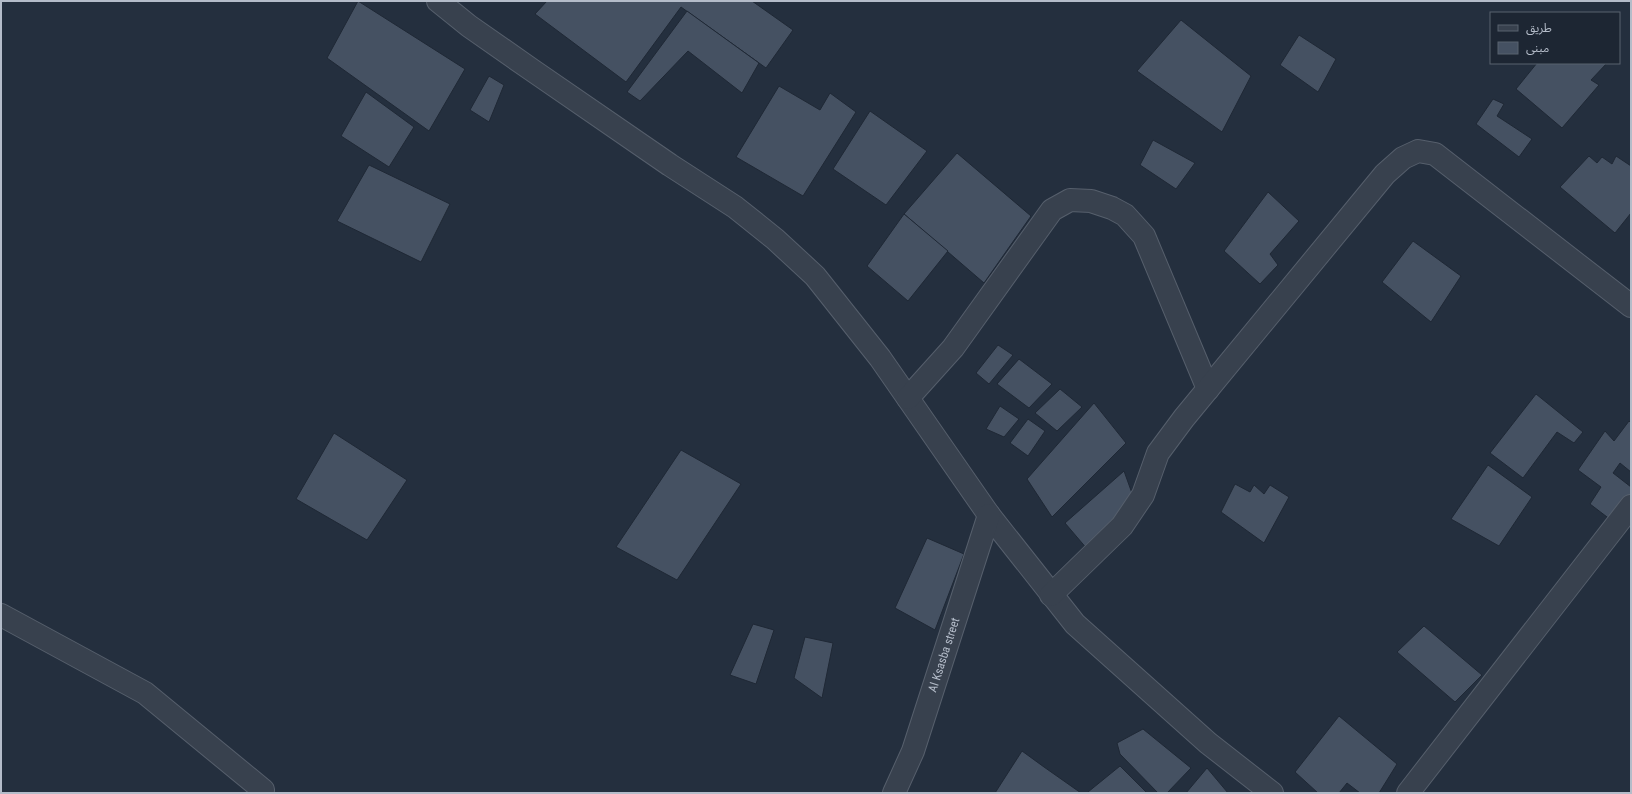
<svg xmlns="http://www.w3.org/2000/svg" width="1632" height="794" viewBox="0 0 1632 794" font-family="'Roboto Condensed','Noto Sans Arabic',sans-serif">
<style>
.building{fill:#455162;stroke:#1f2835}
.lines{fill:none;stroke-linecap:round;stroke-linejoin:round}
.minor-casing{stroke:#565f6c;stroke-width:24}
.minor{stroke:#38414e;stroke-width:22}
.labels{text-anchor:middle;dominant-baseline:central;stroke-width:3.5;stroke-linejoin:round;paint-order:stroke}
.street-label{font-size:12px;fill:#b4bcc9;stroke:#1d2633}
</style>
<rect width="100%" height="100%" fill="#242f3e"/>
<g class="building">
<path d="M358 1 465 69 429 131 327 58Z"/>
<path d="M547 1H752L793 30 766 68 681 7 626 82 535 14Z"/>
<path d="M687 11 759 63 742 93 688 51 640 101 627 92Z"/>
<path d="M1181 20 1251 76 1222 132 1137 71Z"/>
<path d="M1299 35 1336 59 1318 92 1280 65Z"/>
<path d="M1537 63H1607L1591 80 1599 85 1562 128 1516 89Z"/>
<path d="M489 76 504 85 489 122 470 110Z"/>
<path d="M779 86 820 110 830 93 856 112 803 196 736 157Z"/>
<path d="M366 92 414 127 389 167 341 136Z"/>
<path d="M1493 99 1504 104 1497 116 1532 139 1519 157 1476 124Z"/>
<path d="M870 111 927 151 886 205 833 169Z"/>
<path d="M1153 140 1195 163 1176 189 1140 165Z"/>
<path d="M957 153 1031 216 984 283 904 214Z"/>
<path d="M1589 156 1597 163 1602 157 1612 164 1616 156 1631 166V213L1615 233 1560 187Z"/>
<path d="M369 165 450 204 421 262 337 221Z"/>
<path d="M1268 192 1299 221 1270 254 1278 265 1260 284 1224 251Z"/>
<path d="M904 214 948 251 908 301 867 266Z"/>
<path d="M1413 241 1461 276 1431 322 1382 282Z"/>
<path d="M998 345 1013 355 989 384 976 373Z"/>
<path d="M1019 359 1052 384 1029 408 997 384Z"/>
<path d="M1060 389 1082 407 1057 431 1035 413Z"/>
<path d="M1536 394 1583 432 1574 443 1557 432 1523 478 1490 453Z"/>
<path d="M1094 403 1126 443 1052 517 1027 479Z"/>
<path d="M1000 406 1019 419 1004 437 986 429Z"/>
<path d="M1028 419 1045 431 1028 456 1010 443Z"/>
<path d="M1629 421 1631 423V472L1620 463 1613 473 1631 487V493L1611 520 1590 504 1601 487 1578 470 1605 431 1614 441Z"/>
<path d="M334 433 407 480 367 540 296 499Z"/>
<path d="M681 450 741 484 677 580 616 547Z"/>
<path d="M1488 465 1532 497 1499 546 1451 519Z"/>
<path d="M1124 471 1133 496 1088 550 1065 523Z"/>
<path d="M1235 484 1250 492 1254 485 1264 494 1270 485 1289 497 1264 543 1221 512Z"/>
<path d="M927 538 964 554 935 630 895 608Z"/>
<path d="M753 624 774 630 756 684 730 675Z"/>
<path d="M1424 626 1482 675 1455 702 1397 652Z"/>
<path d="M805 637 833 643 822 698 794 678Z"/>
<path d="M1339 716 1397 764 1379 793H1360L1347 783 1339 793H1318L1295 772Z"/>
<path d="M1143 729 1191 768 1167 793H1158L1120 754 1117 743Z"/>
<path d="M1022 751 1044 767 1081 793H995Z"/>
<path d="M1120 766 1147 793H1090L1088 792Z"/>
<path d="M1207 768 1228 793H1186Z"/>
</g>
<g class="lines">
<g class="minor-casing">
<g id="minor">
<path d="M438 1 469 26 532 70 670 165 735 207 775 239 815 276 880 358 989 515 1075 624 1208 743 1272 793"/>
<path d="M908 398 953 348 1052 210 1070 200 1091 201 1112 208 1125 215 1144 236 1208 389"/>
<path d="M1051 595 1122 526 1143 495 1158 453 1184 418 1385 174 1403 158 1418 151 1435 154 1631 306"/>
<path d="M1 615 145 693 263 790"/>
<path id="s1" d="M894 793 913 751 989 515"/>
<path d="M1408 793 1631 506"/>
</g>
</g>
<use href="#minor" class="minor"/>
</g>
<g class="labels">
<g class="street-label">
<text stroke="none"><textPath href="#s1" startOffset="147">Al Ksasba street</textPath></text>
</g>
</g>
<rect width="1632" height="794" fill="none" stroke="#b4bcc9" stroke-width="4"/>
<rect x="1490" y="12" width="130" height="52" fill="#1d2633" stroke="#59626f"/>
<rect x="1498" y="25" width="20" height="6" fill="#38414e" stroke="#59626f"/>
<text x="1526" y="32" font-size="12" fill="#b4bcc9">طريق</text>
<rect x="1498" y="42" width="20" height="12" fill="#455162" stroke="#59626f"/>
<text x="1526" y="52" font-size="12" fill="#b4bcc9">مبنى</text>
</svg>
